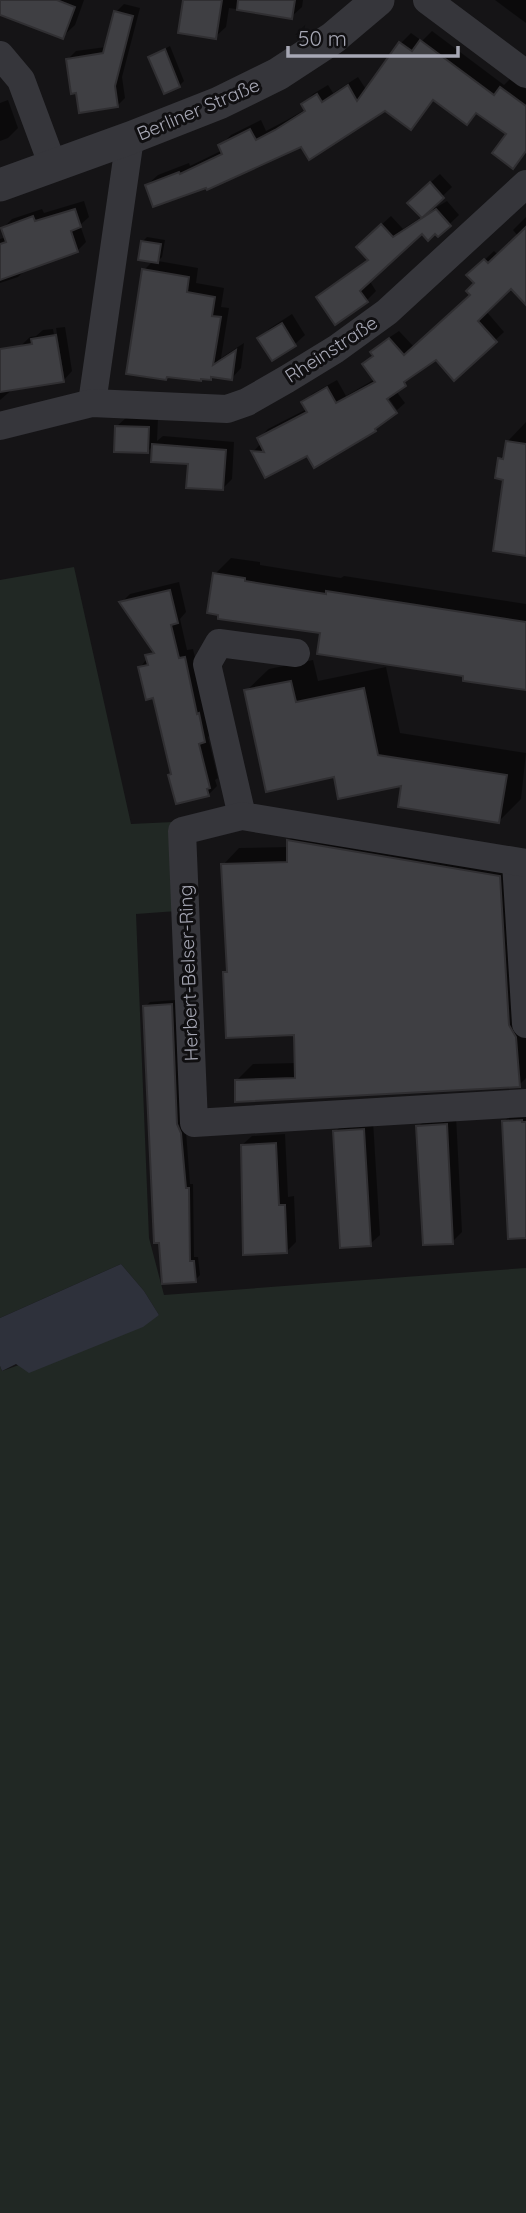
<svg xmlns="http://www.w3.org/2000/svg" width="526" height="2213" viewBox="0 0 526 2213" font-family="Quicksand,sans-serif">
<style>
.green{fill:#212824}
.water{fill:#2e313b}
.shadow{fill:#0007}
.building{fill:#3f3f43;stroke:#302f32;stroke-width:2}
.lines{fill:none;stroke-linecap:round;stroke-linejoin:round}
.minor{stroke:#36363b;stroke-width:28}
.tertiary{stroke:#36363b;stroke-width:33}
.labels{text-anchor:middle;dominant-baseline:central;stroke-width:6;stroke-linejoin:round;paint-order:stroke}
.street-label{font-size:19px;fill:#a7a8b5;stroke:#100f11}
</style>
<rect width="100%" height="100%" fill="#151416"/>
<path class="green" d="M74 567 131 824 173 822 177 911 136 914 149 1238 164 1295 526 1268V2213H0V1366L2 1371 159 1315 144 1291 121 1264 0 1318V580Z"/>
<path class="water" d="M121 1264 144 1291 159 1315 143 1327 29 1373 16 1364 2 1371 0 1366V1318Z"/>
<g class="shadow">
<path d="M0 0H84L75 25 62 37 0 11Z"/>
<path d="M185 0H303L302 7 291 17 229 8 226 27 215 37Z"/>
<path d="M495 0H526V23Z"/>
<path d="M124 4 140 8 122 77 125 98 117 106 78 91 68 59 76 51 106 47 116 12Z"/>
<path d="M432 31 504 85 511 78 526 89V152L513 167 509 133 478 112 467 123 435 99 411 128 385 109 302 144 147 185 158 175 189 163 190 166 223 150 220 146 231 135 261 120 266 131 287 120 306 109 303 104 313 94 328 85 333 93 358 77 367 91 401 43 411 33 422 41Z"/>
<path d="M170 46 184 81 179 86 150 57Z"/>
<path d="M8 100 18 128 8 138 0 141V103Z"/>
<path d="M440 174 452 187 426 212 427 213 447 201 459 215 438 235 435 231H422L369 280 376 291 367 300 318 297 369 258 368 237 391 216 403 229 423 216 419 193Z"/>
<path d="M84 201 89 217 80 225 86 242 77 251 26 269 18 277 0 283V239L6 237 3 228 12 219 42 209 44 213Z"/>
<path d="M526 217V273L486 311 504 332 454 378 436 358 413 374 396 391 405 403 397 410 384 391V421L375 430 308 454 253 452 261 443 259 438 268 429 307 409 303 403 312 394 337 380 346 396 375 379 365 364 381 343 399 331 414 347 472 295 476 283 469 275 494 251 498 255 518 236 513 230Z"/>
<path d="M147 237 165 240 162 257 158 261 198 268 196 283 224 288 221 307 229 308 221 358 244 343 241 368 232 378 213 375 144 270 153 261 142 242Z"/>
<path d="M292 314 305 335 295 344 272 359 260 339 269 329Z"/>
<path d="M65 327 72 371 63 381 14 388 0 400V366L30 337 36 336 43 330 53 329 61 376H64L56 328Z"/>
<path d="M127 417 158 418 157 441 163 436 234 442 232 479 223 488 190 462 154 445 148 451 117 426Z"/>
<path d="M526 422V554L500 459 505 453 507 442Z"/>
<path d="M231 558 260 562V565L341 578 344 576 526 604V689L464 674 322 632 215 574Z"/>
<path d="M179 582 186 612 180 619 187 650 193 649 213 732 208 737 218 778 215 780 217 786 208 795 173 773 154 696 140 668 154 649 122 602 130 594Z"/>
<path d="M313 660 318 681 386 667 400 733 526 753 521 799 499 821 403 783 335 775 246 691 269 669Z"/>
<path d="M305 824 516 859 526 1009V1078L519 1085 236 1081 253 1064 297 1063 296 1033 225 973 229 969 223 865 239 848 289 847 288 841Z"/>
<path d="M176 1000 190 1184H193L194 1257H198L200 1275 195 1280 164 1282 145 1007 150 1002Z"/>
<path d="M513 1112H526V1236L504 1122Z"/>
<path d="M456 1116 462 1232 452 1242 418 1127 428 1117Z"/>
<path d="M373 1121 380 1235 370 1244 335 1132 345 1122Z"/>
<path d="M285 1134 288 1197 294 1196 296 1242 286 1252 242 1145 252 1136Z"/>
</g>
<g class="building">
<path d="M0 0H57L75 7 63 39 0 15Z"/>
<path d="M183 0H222L216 39 178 33Z"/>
<path d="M238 0H295L292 19 237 10Z"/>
<path d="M114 11 133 16 115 86 118 107 79 113 76 93 71 94 66 59 103 53Z"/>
<path d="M420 40 494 95 500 87 526 106V151L513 169 492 153 506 134 476 113 467 125 433 100 411 130 385 111 309 160 301 147 207 190 206 188 153 207 145 185 179 172 180 174 222 154 218 145 250 129 256 140 275 130 305 111 301 104 317 94 322 102 348 85 357 101 399 42 412 51Z"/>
<path d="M165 49 180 87 164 94 148 57Z"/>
<path d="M430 182 444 198 422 218 407 203Z"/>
<path d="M75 209 81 227 71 231 78 252 0 280V244L6 242 1 228 33 216 35 221Z"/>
<path d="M436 209 451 226 438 237 435 234 428 241 422 234 360 291 368 302 335 325 316 297 368 260 356 247 381 224 393 237Z"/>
<path d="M526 227V305L511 289 478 321 497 342 454 381 436 360 404 382 406 386 387 399 397 413 375 429 376 431 314 468 307 456 265 478 251 451 264 452 257 438 307 412 301 402 327 387 336 403 375 382 362 364 373 356 370 352 389 338 404 355 470 295 466 291 474 283 466 275 484 259 488 263Z"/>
<path d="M141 241 161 244 158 263 138 260Z"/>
<path d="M142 269 189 277 187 292 215 297 212 316 221 317 213 365 236 350 232 380 211 377V380L201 379V381L167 377 166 380 126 374Z"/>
<path d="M282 323 296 346 272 361 257 338Z"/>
<path d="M56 335 64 382 0 392V349L32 344 31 339Z"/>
<path d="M115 426 149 427 148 453 114 452Z"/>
<path d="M506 441 526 444V556L493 551 503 480 495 478 498 458 503 459Z"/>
<path d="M152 444 226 450 223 490 186 488 188 464 151 462Z"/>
<path d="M213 573 245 578V581L326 594V591L526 622V690L463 681V676L317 654 320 633 218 619V615L207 613Z"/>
<path d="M170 590 178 623 171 625 179 658 185 657 197 714 199 713 205 742 199 744 210 788 207 789 209 796 176 804 168 775 171 774 153 698 146 700 138 667 148 665 145 655 154 653 119 602Z"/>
<path d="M291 681 296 702 364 688 378 755 507 775 499 823 398 807 401 786 338 799 334 777 266 792 244 690Z"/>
<path d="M287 840 500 876 509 1025 516 1037 520 1087 235 1102V1080L295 1078 294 1035 226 1038 223 972H227L221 864 287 862Z"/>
<path d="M172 1004 177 1124 181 1133 186 1188H189L190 1261H194L196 1282 162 1284 159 1243H154L143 1006Z"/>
<path d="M522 1120V1122H526V1238L508 1239 502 1121Z"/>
<path d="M447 1124 453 1244 423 1245 416 1126Z"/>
<path d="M364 1129 371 1246 340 1248 333 1131Z"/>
<path d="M276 1143 279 1205H285L287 1253 243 1255 241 1145Z"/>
</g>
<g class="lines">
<g class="minor">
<path d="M427 0 526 74"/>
<path d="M0 55 21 80 53 166"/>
<path d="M92 403 130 138"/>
<path d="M0 426 92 403 227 409 247 402 287 379 336 349 387 312 526 184"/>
<path d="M242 816 207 664 219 643 296 653"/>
<path d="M516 863 526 1024"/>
<path d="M526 863 242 816 182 831 194 1123 526 1103"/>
</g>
<path class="tertiary" d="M0 185 130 138 219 103 278 74 333 38 378 0"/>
</g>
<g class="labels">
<g class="street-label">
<text transform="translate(198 109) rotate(-23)">Berliner Straße</text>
<text transform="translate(331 349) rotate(-33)">Rheinstraße</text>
<text transform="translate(188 973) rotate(-92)">Herbert-Belser-Ring</text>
</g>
</g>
<path d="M288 46v10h170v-10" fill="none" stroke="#a7a8b5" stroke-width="3.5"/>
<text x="298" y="46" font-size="21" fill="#a7a8b5" stroke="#100f11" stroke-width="5" paint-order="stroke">50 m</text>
</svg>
